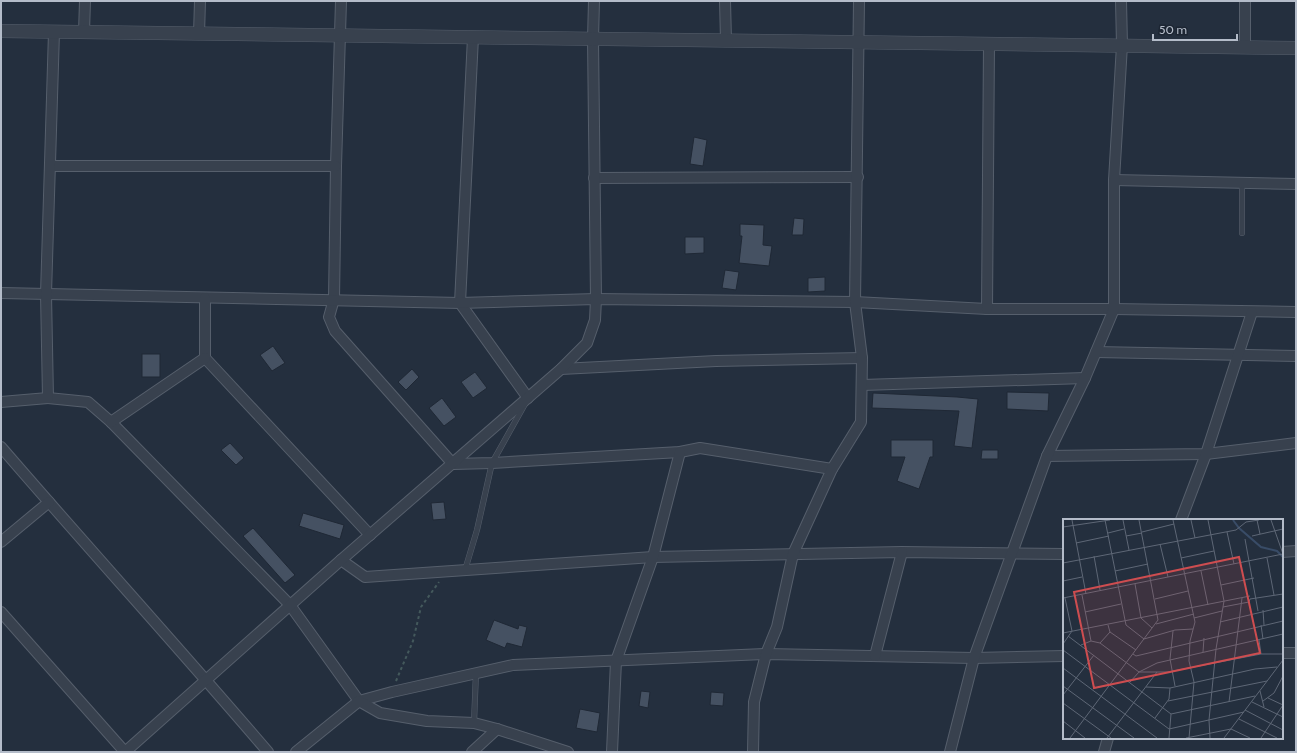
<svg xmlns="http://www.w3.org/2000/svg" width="1297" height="753" viewBox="0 0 1297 753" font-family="Cabin,sans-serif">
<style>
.building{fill:#455162;stroke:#1f2835}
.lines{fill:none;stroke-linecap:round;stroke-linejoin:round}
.service-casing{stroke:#565f6c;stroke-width:6}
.minor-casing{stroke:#565f6c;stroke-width:12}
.tertiary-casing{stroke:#565f6c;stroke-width:14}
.path{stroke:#44595c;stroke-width:2;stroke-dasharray:3 3;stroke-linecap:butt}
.service{stroke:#38414e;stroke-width:5}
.minor{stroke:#38414e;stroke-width:10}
.tertiary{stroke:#38414e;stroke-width:13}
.inset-river{fill:none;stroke:#394c67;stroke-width:2}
.inset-road{fill:none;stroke:#5e6776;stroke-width:1}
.view{fill:#ce4d50;fill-opacity:0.15;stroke:#ce4d50;stroke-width:2}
.inset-edge{fill:none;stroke:#b4bcc9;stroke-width:2}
</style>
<rect width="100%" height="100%" fill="#242f3e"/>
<g class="building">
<path d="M694 137 707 140 703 166 690 164Z"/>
<path d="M794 218 804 219 803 235H792Z"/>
<path d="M740 224 764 225 763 245 772 246 769 266 739 263 742 236H740Z"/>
<path d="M685 237H704V253L685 254Z"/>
<path d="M725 270 739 272 736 290 722 288Z"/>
<path d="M825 277V291L808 292V278Z"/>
<path d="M273 346 285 363 272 371 260 355Z"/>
<rect x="142" y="354" width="18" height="23"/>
<path d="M412 369 419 377 406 390 398 382Z"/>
<path d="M475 372 487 388 473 398 461 382Z"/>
<path d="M1007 392 1049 393 1048 411 1007 409Z"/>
<path d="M873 393 957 397 978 399 972 448 954 446 959 411 872 408Z"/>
<path d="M442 398 456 417 444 426 429 408Z"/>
<path d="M891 440H933V457H930L919 489 897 481 905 457H891Z"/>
<path d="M230 443 244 458 236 465 221 450Z"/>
<path d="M982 450H998V459H981Z"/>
<path d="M444 502 446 519 433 520 431 503Z"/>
<path d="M303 513 344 525 340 539 299 526Z"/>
<path d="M253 528 295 575 285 583 243 536Z"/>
<path d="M494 620 518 629 519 625 527 627 522 647 507 643 505 648 486 640Z"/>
<path d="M641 691 650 692 648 708 639 706Z"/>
<path d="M711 692 724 693 723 706 710 705Z"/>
<path d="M580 709 600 713 597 732 576 728Z"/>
</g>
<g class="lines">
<g class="service-casing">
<g id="service">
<path d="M1242 183V233"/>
<path d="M465 570 477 530 492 463 525 404"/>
<path d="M474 723 476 672"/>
</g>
</g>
<g class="minor-casing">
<g id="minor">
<path d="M341 1 336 166 334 299 329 317 335 331 453 464 492 463 680 452 700 448 832 469"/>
<path d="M725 1 726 40"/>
<path d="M1245 1V47"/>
<path d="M84 32 85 1"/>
<path d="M199 34 200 1"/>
<path d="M473 37 460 303 528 398"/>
<path d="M51 166H336"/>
<path d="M594 178 858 177"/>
<path d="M1114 180 1296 184"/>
<path d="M1 293 460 303 596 299 855 302 987 309H1114L1296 312"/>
<path d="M205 298V358L370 535"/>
<path d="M987 309 989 44"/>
<path d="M1096 352 1296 356"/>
<path d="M561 369 716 361 862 358"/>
<path d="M862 385 1085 378"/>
<path d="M48 398 88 402 111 422 290 605 359 701 392 692 513 665 766 654 974 658 1064 656"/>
<path d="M1 402 48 398 46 294 54 32"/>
<path d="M111 422 205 358"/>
<path d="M1 447C89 549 180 649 268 752"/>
<path d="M1047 456 1206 454 1296 443"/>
<path d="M1181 520 1206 454 1252 312"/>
<path d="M1 542 49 502"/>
<path d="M1282 552 1296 551"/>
<path d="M341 560 365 577 653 557 902 552 1064 554"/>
<path d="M1 612 125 752"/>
<path d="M1282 653H1296"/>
<path d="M875 656 902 552"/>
<path d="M125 752 341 560 561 369 587 343 595 320 596 299 593 39 594 1"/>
<path d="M296 752 359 701 380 713 427 721 474 723 497 729 568 752"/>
<path d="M472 752 497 729"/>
<path d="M612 752 616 661 653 557 680 452"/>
<path d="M753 752 754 702 766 654 777 627 793 554 832 469 861 422 862 358 855 302 859 1"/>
<path d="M950 752 974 658 1047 456 1085 378 1114 309V180L1122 45 1121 1"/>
<path d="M1104 752 1108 738"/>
</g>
</g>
<g class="tertiary-casing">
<path id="tertiary" d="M1 31 1296 48"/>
</g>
<path class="path" d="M396 681 413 641 421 607 439 582"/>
<use href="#service" class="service"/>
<use href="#minor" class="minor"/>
<use href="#tertiary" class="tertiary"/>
</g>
<g transform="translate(1063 519)">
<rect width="220" height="220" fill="#242f3e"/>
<path class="inset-river" d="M170 1 176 9 198 28 214 32 220 38"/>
<path class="inset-road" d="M9 1 23 75M42 1 63 106 81 120 112 111 130 110M60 1 66 31M110 1 132 103 127 122 126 142 131 163 126 219M128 1 132 19M145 1 161 82 153 130 146 201 147 219M194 1 197 15M208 1 220 35M0 8 47 1M79 13 111 5M164 13 171 45M45 14 61 10M63 17 79 14M189 17 220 10M182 20 195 92M13 24 46 17M97 25 105 58M31 37 37 71M118 39 151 32M204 39 211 76M0 44 173 11 183 3 196 1M52 52 85 45M138 52 145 86M0 62 19 58M72 65 78 99 89 109M158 66 191 59M0 79 220 35M92 80 125 72M160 88 186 83 187 80 220 75M200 91 201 106M22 93 58 85M131 99 159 92M157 103 220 88M93 105 131 95M45 106 47 113 73 131M198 106 200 120M110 112 107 140 112 167M0 114 187 77M5 117 108 195M196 121 198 135M28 122 37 124 76 153 94 144 220 115M37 124 47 113M0 125 9 112 2 79M18 126 28 122 19 76M0 131 106 210 181 193M140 133 141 119M70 135 73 137 220 102M0 149 94 219M67 163 76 153H105L198 135H220M0 167 71 219M83 168 107 169 192 150 214 148M197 172 201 188M0 176 31 136M205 179 220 186M105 182 204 162M200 182 211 174 220 157M166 183 179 79M189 183 220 198M0 184 48 219M182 191 220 211M108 195 192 177M92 199 106 180 107 169M176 200 214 219M0 202 22 219M7 219 95 101 76 1M44 219 94 153M106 219 108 195M123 219 168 210 187 219M161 219 220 141M198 219 220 186"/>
<path class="view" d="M176 38 197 134 31 169 11 73Z"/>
<rect width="220" height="220" class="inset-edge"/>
</g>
<rect width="1297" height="753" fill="none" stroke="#b4bcc9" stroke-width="4"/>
<path d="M1153 34v6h84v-6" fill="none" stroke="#b4bcc9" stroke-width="2"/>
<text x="1159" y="34" font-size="12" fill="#b4bcc9" stroke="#1d2633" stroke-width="3" paint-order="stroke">50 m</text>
</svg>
